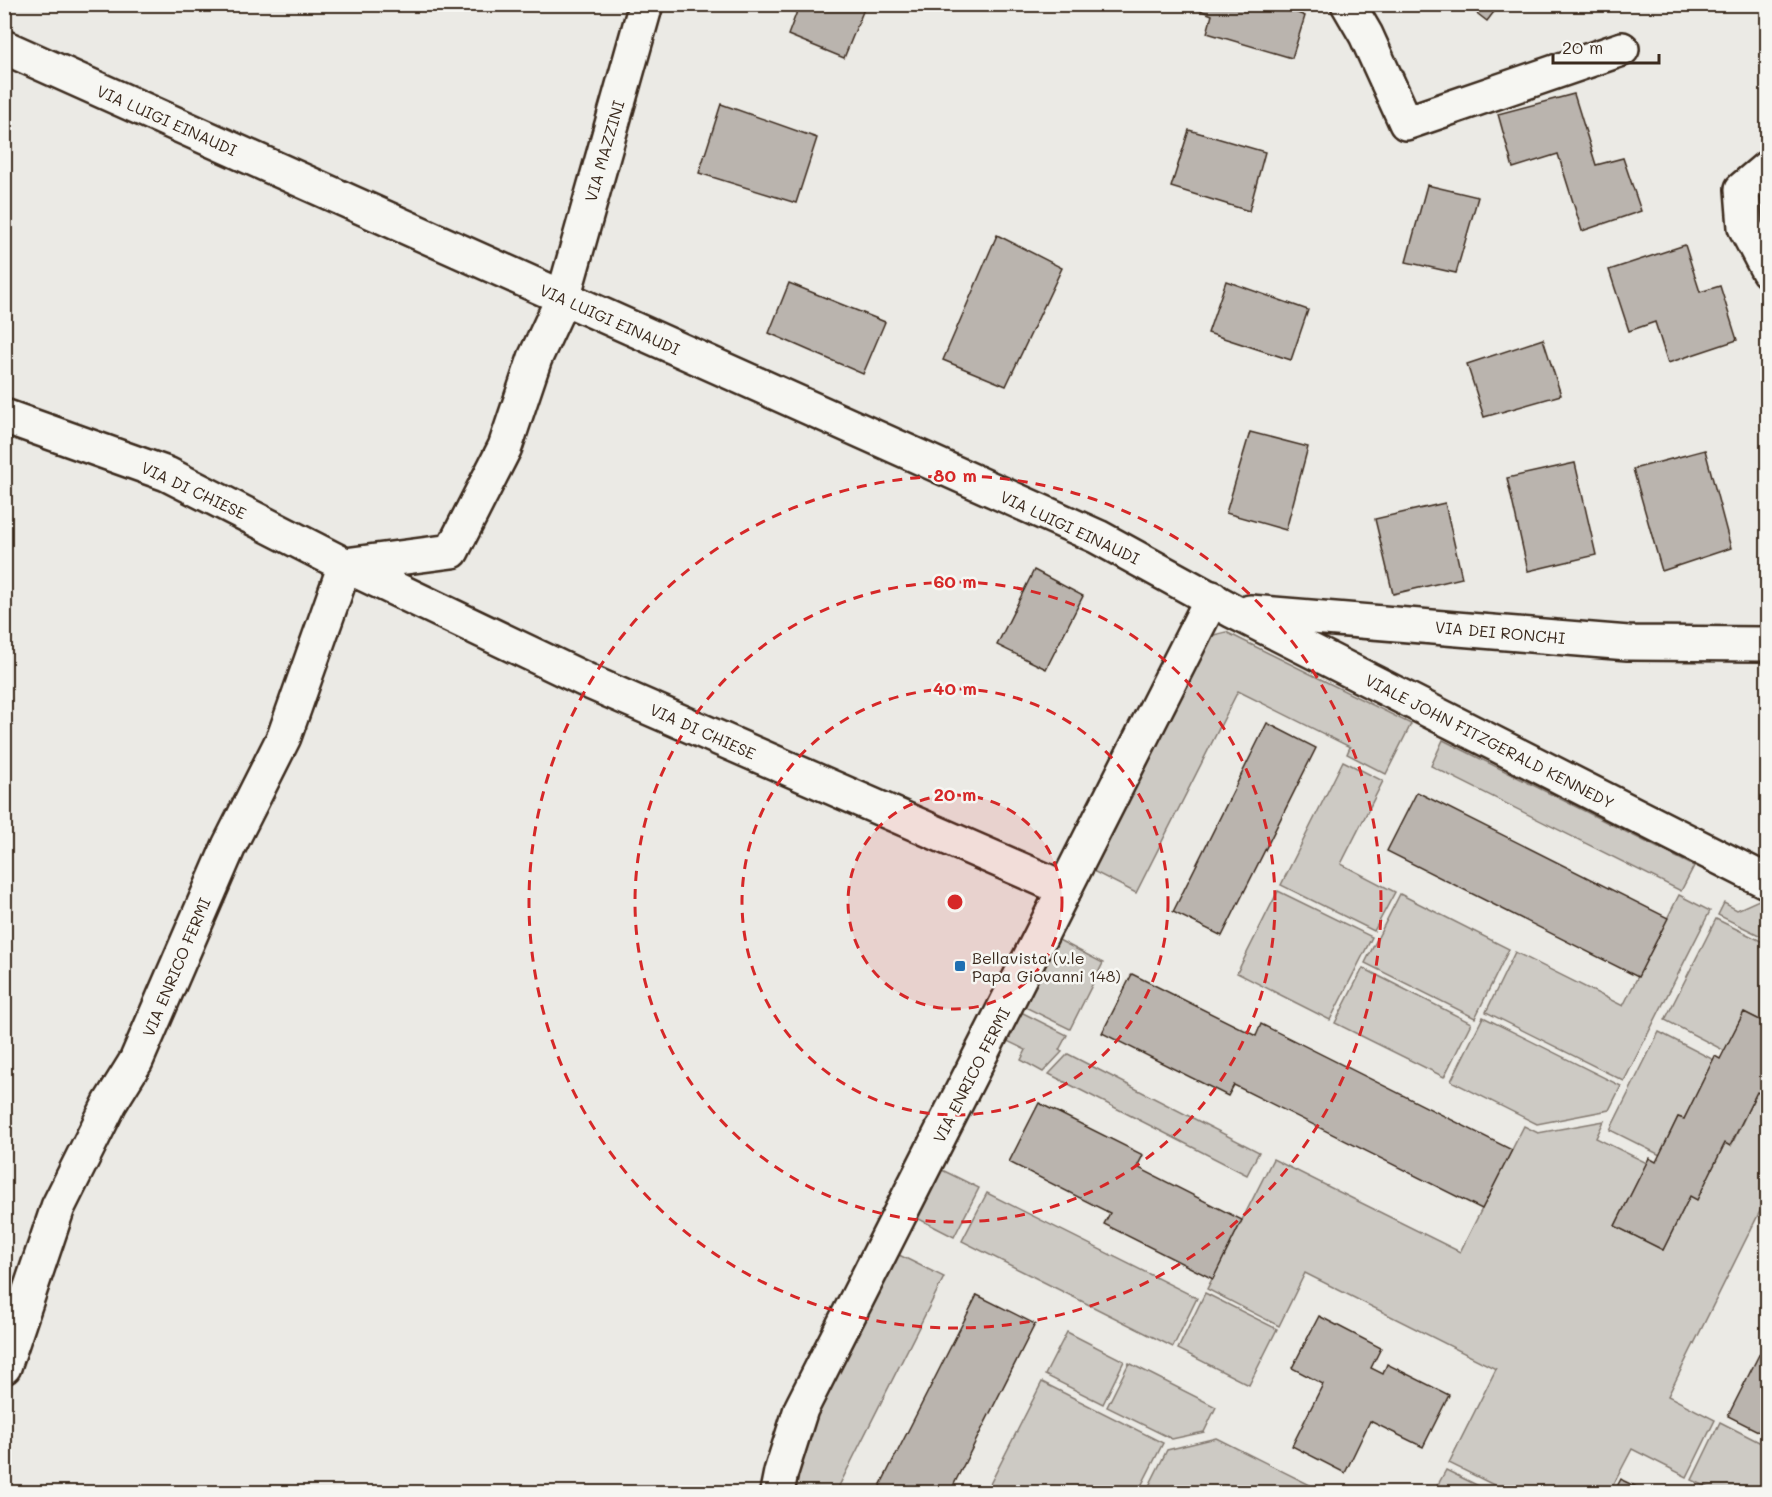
<svg xmlns="http://www.w3.org/2000/svg" width="1772" height="1497" viewBox="0 0 1772 1497" font-family="Mali,sans-serif">
<style>
.green{fill:#cdcac4;stroke:#847a71;stroke-width:1.5}
.building{fill:#bab4ae;stroke:#3b2a1e;stroke-width:1.5}
.lines{fill:none;stroke-linecap:round;stroke-linejoin:round}
.minor-casing{stroke:#3b2a1e;stroke-width:38}
.minor{stroke:#f6f6f2;stroke-width:33}
.ring{fill:none;stroke:#d62828;stroke-width:3;stroke-dasharray:10 8}
.poi-dot{fill:#1f6fb2;stroke:#f6f6f2;stroke-width:2}
.labels{text-anchor:middle;dominant-baseline:central;stroke-width:5;stroke-linejoin:round;paint-order:stroke}
.street-label{font-size:16px;fill:#3b2a1e;stroke:#f6f6f2}
.poi-label{font-size:16px;fill:#3b2a1e;stroke:#f6f6f2;text-anchor:start}
.centre{fill:#d62828;stroke:#f6f6f2;stroke-width:3}
.ring-label{font-size:18px;text-anchor:middle;font-weight:bold;fill:#d62828;stroke:#f6f6f2;stroke-width:5;stroke-linejoin:round;paint-order:stroke}
</style>
<rect width="100%" height="100%" fill="#ebeae5"/>
<filter id="ink" filterUnits="userSpaceOnUse"><feTurbulence type="fractalNoise" baseFrequency=".0167" numOctaves="2"/><feDisplacementMap in="SourceGraphic" scale="12" xChannelSelector="R" yChannelSelector="G"/><feConvolveMatrix kernelMatrix="1 2 1 2 8 2 1 2 1" color-interpolation-filters="sRGB"/></filter>
<g filter="url(#ink)">
<g class="green">
<path d="M1226 632 1411 724 1386 774 1347 754 1350 747 1238 691 1136 893 1089 869 1206 637Z"/>
<path d="M1443 740 1694 866 1681 891 1431 766Z"/>
<path d="M1343 761 1383 781 1341 864 1395 892 1374 931 1281 885Z"/>
<path d="M1278 891 1372 937 1330 1020 1237 973Z"/>
<path d="M1400 894 1509 949 1475 1018 1365 963Z"/>
<path d="M1679 895 1710 911 1624 1081 1486 1012 1515 952 1623 1006Z"/>
<path d="M1761 899 1767 903V939L1718 915 1724 903 1737 910Z"/>
<path d="M1716 919 1767 944V1024L1744 1012 1725 1051 1665 1020Z"/>
<path d="M1055 938 1103 963 1070 1029 1021 1005Z"/>
<path d="M1363 968 1471 1023 1444 1077 1335 1023Z"/>
<path d="M1017 1010 1067 1035 1059 1050 1062 1052 1043 1072 1021 1060 1026 1050 1003 1039Z"/>
<path d="M1483 1017 1621 1086 1609 1110 1537 1124 1451 1081Z"/>
<path d="M1659 1032 1714 1060 1684 1119 1678 1117 1660 1155 1610 1130Z"/>
<path d="M1068 1054 1259 1152 1247 1175 1049 1074Z"/>
<path d="M1767 1084V1197L1668 1396 1715 1420 1687 1477 1632 1449 1610 1491 1607 1489 1605 1492H1508L1449 1463 1496 1369 1305 1273 1279 1326 1207 1289 1273 1159 1460 1252 1524 1126 1538 1133 1604 1121 1596 1138 1647 1163 1615 1226 1663 1250 1690 1196 1697 1199 1725 1143 1731 1146 1757 1092H1764Z"/>
<path d="M938 1168 979 1188 954 1237 913 1216Z"/>
<path d="M987 1193 1197 1298 1173 1347 962 1241Z"/>
<path d="M895 1253 944 1277 836 1492H794L804 1449 819 1403Z"/>
<path d="M1205 1293 1277 1329 1249 1385 1178 1349Z"/>
<path d="M1067 1332 1124 1361 1103 1404 1045 1375Z"/>
<path d="M1129 1363 1216 1407 1204 1432 1172 1439 1107 1407Z"/>
<path d="M1042 1382 1163 1443 1138 1492H986Z"/>
<path d="M1720 1422 1767 1446V1492H1718L1692 1480Z"/>
<path d="M1216 1438 1324 1492H1146L1167 1450Z"/>
<path d="M1446 1470 1491 1492H1434Z"/>
</g>
<g class="building">
<path d="M795 4H866L844 58 788 35 799 6Z"/>
<path d="M1199 4H1280V6L1305 16 1292 58 1207 33 1212 15 1197 9Z"/>
<path d="M1465 4H1500L1487 21Z"/>
<path d="M1574 94 1596 165 1623 158 1641 211 1582 231 1558 154 1513 168 1498 114Z"/>
<path d="M721 104 817 138 796 203 699 173Z"/>
<path d="M1189 130 1265 152 1249 211 1171 187Z"/>
<path d="M1427 185 1478 197 1456 273 1406 262Z"/>
<path d="M997 235 1062 268 1006 386 943 360Z"/>
<path d="M1685 245 1700 292 1720 286 1737 340 1668 363 1655 322 1629 331 1609 270Z"/>
<path d="M1226 281 1308 310 1291 360 1208 333Z"/>
<path d="M789 283 885 322 863 374 769 333Z"/>
<path d="M1543 339 1561 395 1484 417 1467 364Z"/>
<path d="M1250 432 1308 447 1286 530 1226 513Z"/>
<path d="M1705 450 1731 548 1662 571 1633 469Z"/>
<path d="M1575 463 1596 555 1528 571 1507 478Z"/>
<path d="M1445 503 1462 578 1393 594 1375 519Z"/>
<path d="M1034 570 1083 596 1046 669 997 645Z"/>
<path d="M1267 723 1316 748 1222 936 1173 912Z"/>
<path d="M1417 792 1668 918 1638 977 1387 851Z"/>
<path d="M1132 974 1256 1036 1261 1024 1512 1150 1482 1209 1234 1085 1228 1096 1102 1033Z"/>
<path d="M1744 1012 1768 1024V1084L1762 1095 1757 1092 1730 1146 1725 1143 1697 1200 1690 1196 1663 1250 1615 1226 1649 1158 1656 1162 1678 1117 1684 1119 1715 1056 1720 1059Z"/>
<path d="M1039 1103 1143 1155 1137 1167 1242 1220 1213 1279 1104 1224 1110 1213 1009 1162Z"/>
<path d="M977 1295 1035 1324 950 1492H877Z"/>
<path d="M1319 1316 1381 1348 1371 1368 1383 1374 1387 1364 1449 1395 1423 1447 1370 1421 1345 1473 1292 1446 1323 1384 1292 1368Z"/>
<path d="M1768 1337V1436L1728 1416Z"/>
<path d="M1621 1479 1624 1481 1647 1492H1614Z"/>
</g>
<g class="lines">
<g class="minor-casing">
<g id="minor">
<path d="M1348 4 1366 35 1406 123 1622 49"/>
<path d="M4 47 1098 537 1233 611 1768 882"/>
<path d="M1768 167 1742 189 1745 227 1768 271"/>
<path d="M4 416 167 474 345 565 452 551 505 447 535 358 563 298 646 4"/>
<path d="M1250 612 1628 643 1762 644 1768 642"/>
<path d="M4 1367 58 1207 110 1103 136 1061 229 846 284 737 345 565 592 683 1065 889"/>
<path d="M777 1492 781 1472 801 1409 1212 598"/>
</g>
</g>
<use href="#minor" class="minor"/>
</g>
</g>
<circle cx="955" cy="902" r="107" fill="#d62828" fill-opacity=".12"/>
<g class="ring">
<circle cx="955" cy="902" r="107"/>
<circle cx="955" cy="902" r="213"/>
<circle cx="955" cy="902" r="320"/>
<circle cx="955" cy="902" r="426"/>
</g>
<rect class="poi-dot" x="954" y="960" width="12" height="12" rx="3"/>
<g class="labels">
<g class="street-label">
<text transform="translate(167 120) rotate(24)">VIA LUIGI EINAUDI</text>
<text transform="translate(604 151) rotate(-74)">VIA MAZZINI</text>
<text transform="translate(610 319) rotate(24)">VIA LUIGI EINAUDI</text>
<text transform="translate(194 490) rotate(25)">VIA DI CHIESE</text>
<text transform="translate(1070 527) rotate(25)">VIA LUIGI EINAUDI</text>
<text transform="translate(1500 632) rotate(5)">VIA DEI RONCHI</text>
<text transform="translate(703 731) rotate(24)">VIA DI CHIESE</text>
<text transform="translate(1490 741) rotate(27)">VIALE JOHN FITZGERALD KENNEDY</text>
<text transform="translate(176 967) rotate(-67)">VIA ENRICO FERMI</text>
<text transform="translate(971 1075) rotate(-63)">VIA ENRICO FERMI</text>
</g>
<g class="poi-label">
<text x="972" y="957">Bellavista (v.le<tspan x="972" dy="18">Papa Giovanni 148)</tspan></text>
</g>
</g>
<circle cx="955" cy="902" r="9" class="centre"/>
<g class="ring-label">
<text x="955" y="482">80 m</text>
<text x="955" y="588">60 m</text>
<text x="955" y="695">40 m</text>
<text x="955" y="801">20 m</text>
</g>
<rect width="1772" height="1497" fill="none" stroke="#f6f6f2" stroke-width="24"/>
<rect x="12" y="12" width="1748" height="1473" fill="none" stroke="#3b2a1e" stroke-width="2" filter="url(#ink)"/>
<path d="M1553 54v9h106v-9" fill="none" stroke="#3b2a1e" stroke-width="3"/>
<text x="1562" y="54" font-size="18" fill="#3b2a1e" stroke="#f6f6f2" stroke-width="4.5" paint-order="stroke">20 m</text>
</svg>
